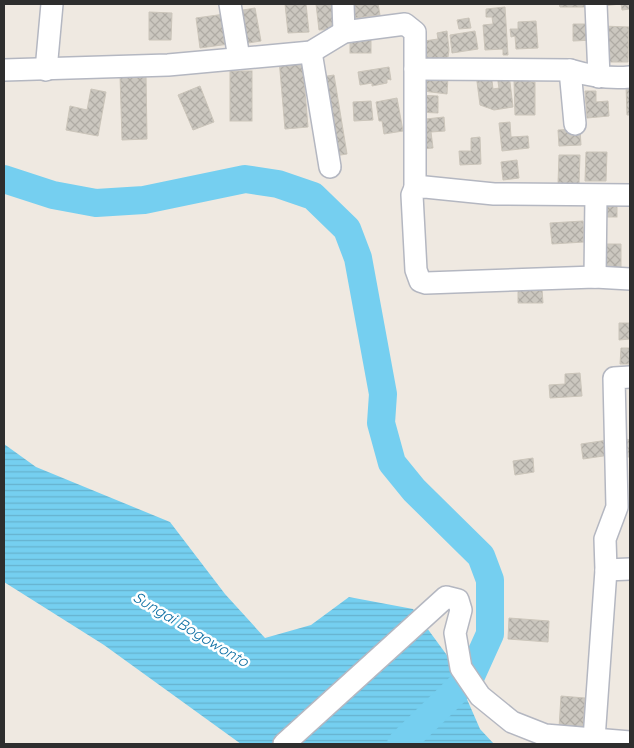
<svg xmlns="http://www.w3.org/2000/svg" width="634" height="748" viewBox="0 0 634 748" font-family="Quicksand,sans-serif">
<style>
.water{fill:url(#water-rules)}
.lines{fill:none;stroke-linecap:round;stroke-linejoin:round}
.river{stroke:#75cff0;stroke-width:28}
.building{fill:url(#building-cross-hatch);stroke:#cbc5ba}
.minor-casing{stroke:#b4b7c1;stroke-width:24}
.minor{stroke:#fff;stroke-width:21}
.labels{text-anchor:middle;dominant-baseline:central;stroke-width:5;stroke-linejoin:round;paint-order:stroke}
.water-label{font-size:15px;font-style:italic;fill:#0d6fa3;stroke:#fff}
</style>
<defs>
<pattern id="water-rules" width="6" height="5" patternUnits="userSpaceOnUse" patternTransform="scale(1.25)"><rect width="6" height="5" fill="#75cff0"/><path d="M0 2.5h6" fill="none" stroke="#66b2ce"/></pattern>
<pattern id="building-cross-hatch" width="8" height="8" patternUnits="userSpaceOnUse" patternTransform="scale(1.25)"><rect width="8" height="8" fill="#cbc7bf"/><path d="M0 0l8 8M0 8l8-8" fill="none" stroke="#afaba4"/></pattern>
</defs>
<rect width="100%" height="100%" fill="#efe9e1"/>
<path class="water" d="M4 444 36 467 170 522 225 594 265 638 311 625 349 597 413 609 449 658 480 729 494 744H241L104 645 4 582Z"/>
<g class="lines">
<path class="river" d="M4 179 53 195 96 203 144 200 245 179 278 184 313 196 347 229 358 258 383 394 381 423 392 463 414 490 481 556 490 580V634L471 676 401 744"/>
</g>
<g class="building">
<path d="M285 4H306L309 32 288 33Z"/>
<path d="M316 4H333L335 29 319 30Z"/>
<path d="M378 4 380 15 355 18V15L350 16 349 10 355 9 354 5Z"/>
<path d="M559 4H593V7H560Z"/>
<path d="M602 4H630V9L622 10 621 4 602 6Z"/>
<path d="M505 7 508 55H503V49L485 50 483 25 493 24 492 17H486V9Z"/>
<path d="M255 8 261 41 242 44 237 11Z"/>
<path d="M149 12 172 13 171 40H149Z"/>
<path d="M225 14 229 44 200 48 196 18Z"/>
<path d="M469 18 471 28 459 29 457 20Z"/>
<path d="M536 21 538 48 516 49 515 36 511 37 510 29H518V22Z"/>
<path d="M573 24H594V40L573 41Z"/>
<path d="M602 26 629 27 628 62H602Z"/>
<path d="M447 31 449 50 448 57 427 60 424 41 438 39 437 33Z"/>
<path d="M475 31 478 49 452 53 450 35Z"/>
<rect x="350" y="39" width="21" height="14"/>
<path d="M302 57 308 127 285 129 279 59Z"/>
<path d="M389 67 391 80 387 79V83L372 86V83L360 85 358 72Z"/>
<rect x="230" y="71" width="22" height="50"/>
<path d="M491 72 493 89 499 88 497 76 509 74 513 107 494 110 480 105 476 74Z"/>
<path d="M417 74 448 77 447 94 415 90Z"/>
<path d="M120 75H146L147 139 122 140Z"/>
<path d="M334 75 347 154 334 156 321 77Z"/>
<path d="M531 78V82H535V115H515L514 81Z"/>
<path d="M626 85H630V115H627Z"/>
<path d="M200 86 214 122 193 130 178 95Z"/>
<path d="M91 89 106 92 98 136 66 130 70 106 87 110Z"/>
<path d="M585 91H596V102L608 101 609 116 587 118Z"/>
<path d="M417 95 438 96V113L417 112Z"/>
<path d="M397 98 403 131 384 134 382 121H379L376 102Z"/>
<path d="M371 101 373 120 354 121 353 102Z"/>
<path d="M444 117 445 131 431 132 433 148 420 149 417 120Z"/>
<path d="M510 122 511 137 528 136 529 148 502 151 499 123Z"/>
<path d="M580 129 581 145 559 146 558 130Z"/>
<path d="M480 137 481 164 460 165 459 151H471V138Z"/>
<path d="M586 152H607L606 181H585Z"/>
<path d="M559 155H580L579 184H558Z"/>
<path d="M517 160 519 178 503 180 501 162Z"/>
<rect x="600" y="199" width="17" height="18"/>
<path d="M583 221 584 242 552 244 550 223Z"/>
<path d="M600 244H621V268H601Z"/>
<path d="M542 289 543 303H518V290Z"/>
<path d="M619 323H630V339L619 340Z"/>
<path d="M621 348H630V364H620Z"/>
<path d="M580 373 582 396 550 398 549 385 565 384V374Z"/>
<path d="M626 439 630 440V457H625Z"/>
<path d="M608 440 610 455 583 459 581 444Z"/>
<path d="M533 458 534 472 515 475 513 461Z"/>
<path d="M509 618 549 621 548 642 508 639Z"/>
<path d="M561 696 585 698 583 729 559 728Z"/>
</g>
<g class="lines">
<g class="minor-casing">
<g id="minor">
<path d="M230 4 239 58"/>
<path d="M343 4 344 32"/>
<path d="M596 4 599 77"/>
<path d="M311 52 330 167"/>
<path d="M415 69V188"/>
<path d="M4 70 168 65 311 52 344 32 405 24 415 32V69L570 70C590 76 609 79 630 77"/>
<path d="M46 70 52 4"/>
<path d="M570 70 575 124"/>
<path d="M630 195 494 194 425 187 415 188 412 195 416 270 420 281 426 283 595 277 630 279"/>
<path d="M595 277 596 196"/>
<path d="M606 570 630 569"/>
<path d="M594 739 606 570 605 539 617 507 614 378 630 377"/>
<path d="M284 744 446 597 458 600 461 610 455 633 461 668 480 696 512 722 545 735 630 742"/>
</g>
</g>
<use href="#minor" class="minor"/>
</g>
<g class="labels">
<g class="water-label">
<text transform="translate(191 629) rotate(31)">Sungai Bogowonto</text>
</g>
</g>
<rect width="634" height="748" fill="none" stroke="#2e2e2e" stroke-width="10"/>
</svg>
